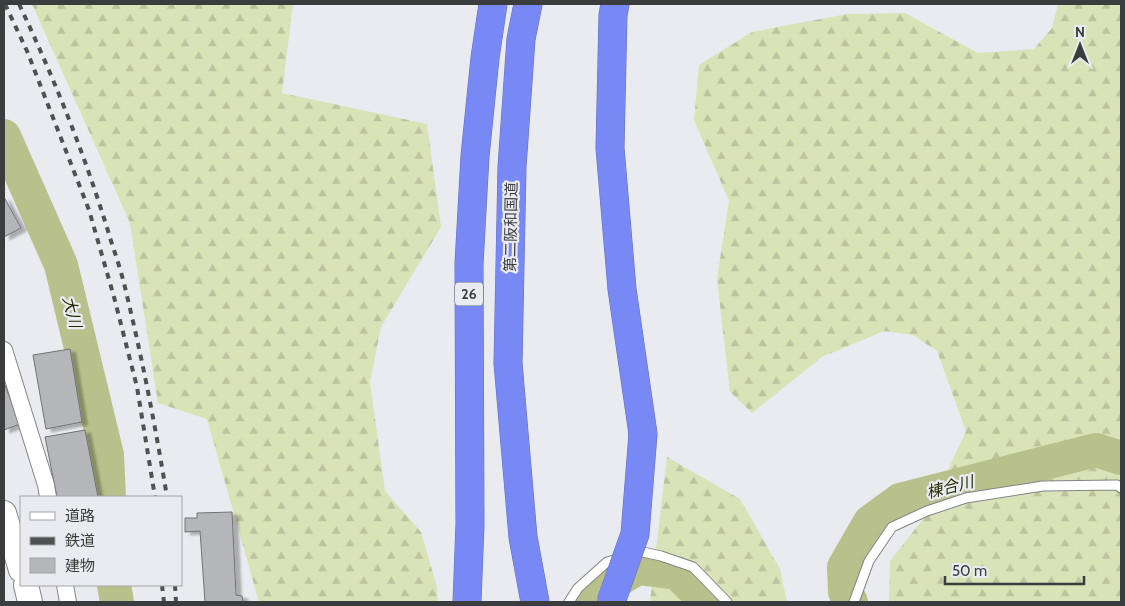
<svg xmlns="http://www.w3.org/2000/svg" width="1125" height="606" viewBox="0 0 1125 606" font-family="Cabin,'Noto Sans JP',sans-serif">
<style>
.forest{fill:url(#forest-firs)}
.lines{fill:none;stroke-linecap:round;stroke-linejoin:round}
.river{stroke:#b8c18b;stroke-width:34}
.building{fill:#b5b6ba;stroke:#717276;filter:url(#shadow)}
.service-casing{stroke:#838487;stroke-width:11}
.minor-casing{stroke:#838487;stroke-width:18}
.secondary-casing{stroke:#838487;stroke-width:26}
.motorway-casing{stroke:#636eb5;stroke-width:29}
.service{stroke:#fff;stroke-width:9}
.minor{stroke:#fff;stroke-width:16}
.secondary{stroke:#fff;stroke-width:24}
.motorway{stroke:#7889f6;stroke-width:28}
.rail{stroke:#4f5052;stroke-width:4;stroke-dasharray:6 6;stroke-linecap:butt}
.motorway-bridge-casing{stroke:#636eb5;stroke-width:29;stroke-linecap:butt}
.motorway-bridge{stroke:#7889f6;stroke-width:28}
.labels{text-anchor:middle;dominant-baseline:central;stroke-width:4.5;stroke-linejoin:round;paint-order:stroke}
.shield{fill:#eaebf0;stroke:#707073;stroke-width:1}
.shield-label{font-size:14px;font-weight:bold;fill:#3b3c3d}
.street-label{font-size:15px;fill:#3b3c3d;stroke:#eaebf0}
.water-label{font-size:16px;font-style:italic;fill:#272c02;stroke:#eaebf0}
</style>
<defs>
<pattern id="forest-firs" width="22" height="20" patternUnits="userSpaceOnUse" patternTransform="scale(1.25)"><rect width="22" height="20" fill="#dae2b7"/><path d="M5 1l3.5 6h-7zM16 11l3.5 6h-7z" fill="#bcc39e"/></pattern>
<filter id="shadow"><feDropShadow dx="5.5" dy="3" stdDeviation="1" flood-color="#0004"/></filter>
</defs>
<rect width="100%" height="100%" fill="#eaebf0"/>
<g class="forest">
<path d="M32 4H293L282 93 427 124 441 227 381 327 370 382 385 491 421 532 437 587 438 602H259L207 419 158 403 130 223Z"/>
<path d="M1058 4H1121V602H889L890 561 928 513 966 431 937 351 913 335 884 331 822 357 752 413 730 392 717 279 729 201 694 120 699 65 752 32 847 14 905 13 978 53 1034 49 1052 28Z"/>
<path d="M667 457 740 499 780 569 787 602H650Z"/>
</g>
<g class="lines">
<g class="river">
<path d="M4 136 61 265 107 455 109 497"/>
<path d="M114 585 117 602"/>
<path d="M590 602 596 593 638 568 677 573 707 602"/>
<path d="M851 602 845 592 844 567 870 522 900 500 1096 450 1121 458"/>
</g>
</g>
<g class="building">
<path d="M4 197 21 228 4 237Z"/>
<path d="M70 349 82 422 46 429 33 355Z"/>
<path d="M4 383 20 424 4 430Z"/>
<path d="M85 430 98 497H57L45 437Z"/>
<path d="M232 512 236 595 242 596 243 602H205L200 531 185 532V518H197V513Z"/>
</g>
<g class="lines">
<g class="service-casing">
<g id="service">
<path d="M569 602 578 588 607 562 643 552 661 556 693 567 727 602"/>
<path d="M854 602 869 561 892 527 927 511 966 498 1043 486 1117 485 1121 488"/>
</g>
</g>
<g class="minor-casing">
<g id="minor">
<path d="M4 350 46 485 48 497"/>
<path d="M65 585 68 602"/>
</g>
</g>
<g class="secondary-casing">
<g id="secondary">
<path d="M4 513 21 570"/>
<path d="M26 585 30 602"/>
</g>
</g>
<g class="motorway-casing">
<g id="motorway">
<path d="M528 4 521 39 512 167 508 363 523 537 535 602"/>
<path d="M615 4 613 15 610 148 622 289 643 434"/>
<path d="M467 602 470 524 469 264 475 156 485 58 493 4"/>
</g>
</g>
<use href="#service" class="service"/>
<use href="#minor" class="minor"/>
<use href="#secondary" class="secondary"/>
<use href="#motorway" class="motorway"/>
<g class="rail">
<path d="M5 4 27 51 89 210 114 297 137 387 155 497"/>
<path d="M19 4C55 80 87 160 111 241 117 259 123 277 127 296 143 362 156 430 167 497"/>
<path d="M162 585 164 602"/>
<path d="M175 585 176 602"/>
</g>
<g class="motorway-bridge-casing">
<path id="motorway-bridge" d="M611 602 635 534 643 434"/>
</g>
<use href="#motorway-bridge" class="motorway-bridge"/>
</g>
<g class="labels">
<rect class="shield" x="455" y="282.5" width="28" height="23" rx="4"/>
<g class="shield-label">
<text x="469" y="294">26</text>
</g>
<g class="street-label">
<text transform="translate(511 227) rotate(-89)">第二阪和国道</text>
</g>
<g class="water-label">
<text transform="translate(72 312) rotate(76)">大川</text>
<text transform="translate(950 487) rotate(-14)">棟合川</text>
</g>
</g>
<rect width="1125" height="606" fill="none" stroke="#3b3c3d" stroke-width="10"/>
<rect x="20" y="496" width="162" height="90" fill="#eaebf0" stroke="#a4a5a8"/>
<rect x="30" y="512" width="25" height="8" fill="#ffffff" stroke="#a4a5a8"/>
<text x="65" y="521" font-size="15" fill="#3b3c3d">道路</text>
<rect x="30" y="537" width="25" height="8" fill="#4f5052" stroke="#a4a5a8"/>
<text x="65" y="546" font-size="15" fill="#3b3c3d">鉄道</text>
<rect x="30" y="558" width="25" height="15" fill="#b5b6ba" stroke="#a4a5a8"/>
<text x="65" y="571" font-size="15" fill="#3b3c3d">建物</text>
<g transform="translate(1080 45)" stroke="#eaebf0" stroke-width="4" paint-order="stroke">
<path d="M0-4L9 19L0 12L-9 19Z" fill="#3b3c3d"/>
<text y="-8" font-size="14" font-weight="bold" text-anchor="middle" fill="#3b3c3d">N</text>
</g>
<path d="M945 576v8h139v-8" fill="none" stroke="#3b3c3d" stroke-width="2.5"/>
<text x="952" y="576" font-size="15" fill="#3b3c3d" stroke="#eaebf0" stroke-width="4" paint-order="stroke">50 m</text>
</svg>
